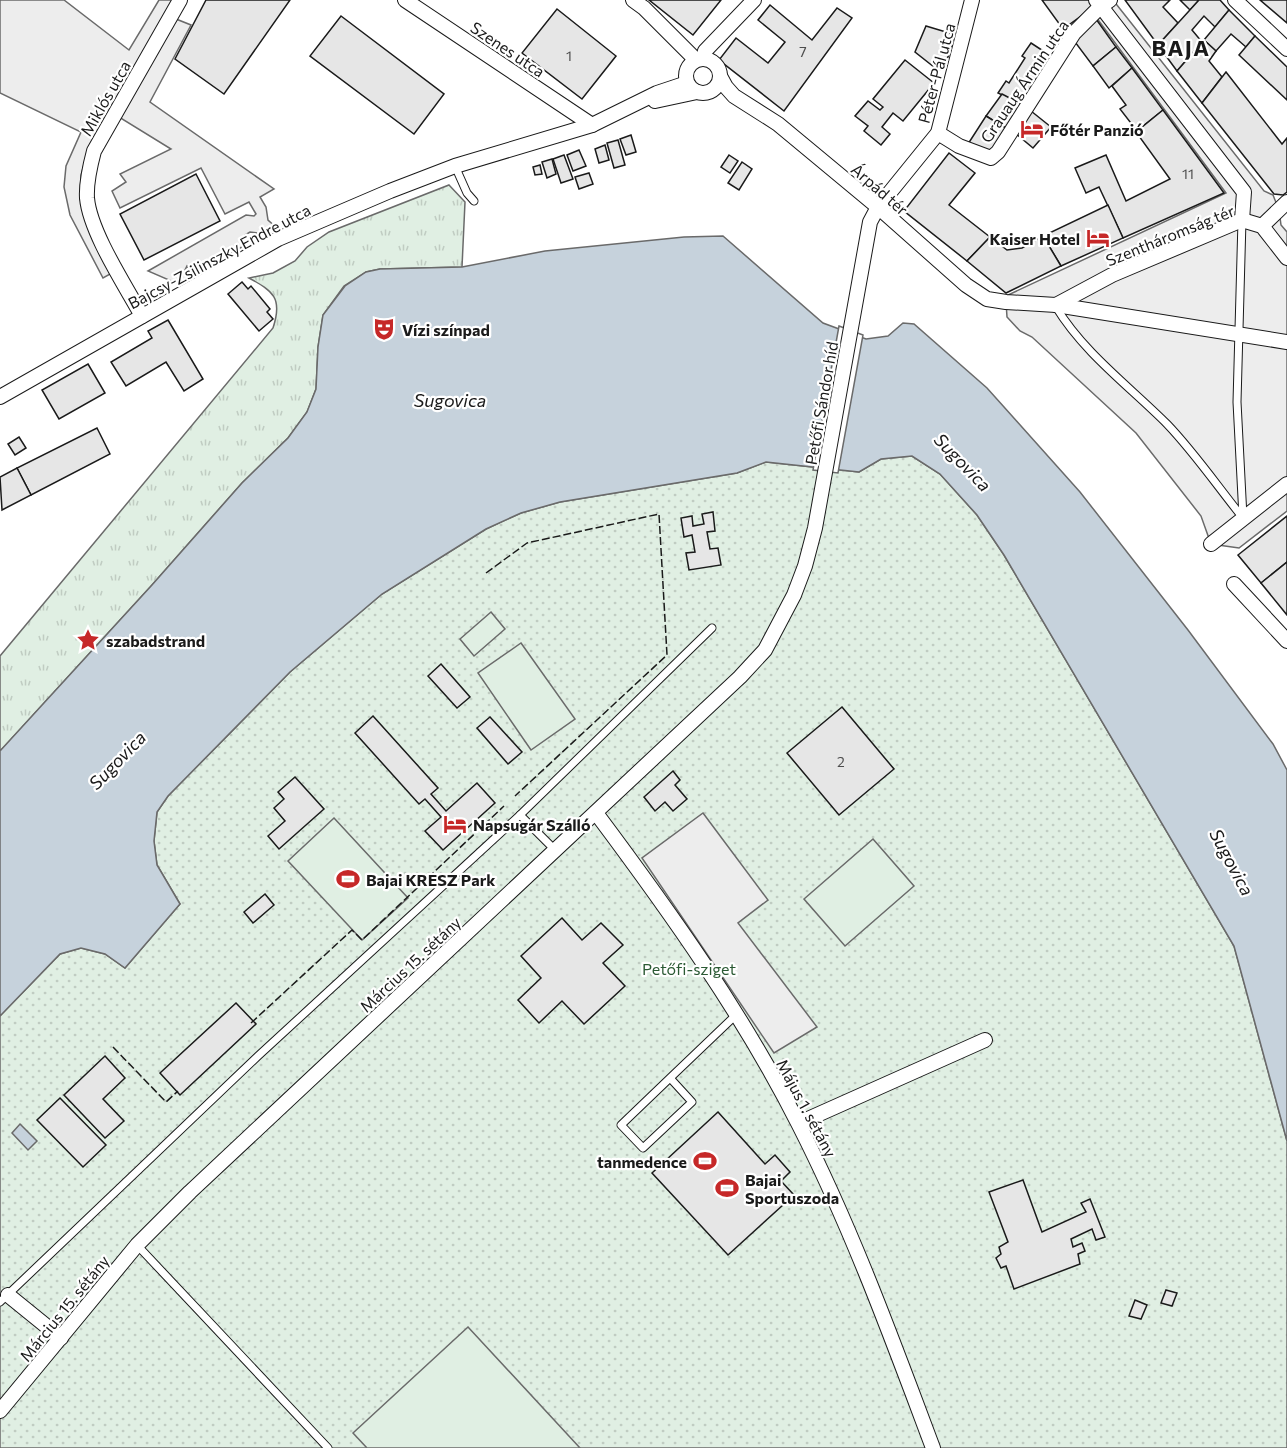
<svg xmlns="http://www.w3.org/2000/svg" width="1287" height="1448" viewBox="0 0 1287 1448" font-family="Commissioner,sans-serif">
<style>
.grass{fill:url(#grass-tufts);stroke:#6a6a6a;stroke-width:1.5}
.park{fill:url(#park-dots);stroke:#6a6a6a;stroke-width:1.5}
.pitch{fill:#e0efe3;stroke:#6a6a6a;stroke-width:1.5}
.parking{fill:#ededed;stroke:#6a6a6a;stroke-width:1.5}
.water{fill:#c6d2dc;stroke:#6a6a6a;stroke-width:1.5}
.pier{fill:#fff;stroke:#6a6a6a;stroke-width:1.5}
.building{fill:#e6e6e6;stroke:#1a1a1a;stroke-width:1.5}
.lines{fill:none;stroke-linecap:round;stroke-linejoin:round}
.lane-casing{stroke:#1a1a1a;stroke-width:9}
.street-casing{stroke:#1a1a1a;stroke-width:16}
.lane{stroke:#fff;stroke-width:7}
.street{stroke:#fff;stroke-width:14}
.fence{stroke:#1a1a1a;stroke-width:1.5;stroke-dasharray:8 3;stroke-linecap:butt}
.labels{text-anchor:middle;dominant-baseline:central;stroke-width:4.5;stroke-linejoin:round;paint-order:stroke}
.number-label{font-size:14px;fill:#4d4d4d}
.street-label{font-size:16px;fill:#1a1a1a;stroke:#fff}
.poi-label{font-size:16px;font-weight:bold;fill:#1a1a1a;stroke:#fff;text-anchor:start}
.park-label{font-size:16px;fill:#2b5a34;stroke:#fff}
.water-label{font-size:18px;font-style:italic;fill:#1a1a1a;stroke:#fff}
.district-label{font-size:22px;font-weight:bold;letter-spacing:1.5px;fill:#1a1a1a;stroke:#fff}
</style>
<defs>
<pattern id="grass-tufts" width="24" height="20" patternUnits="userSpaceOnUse" patternTransform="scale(1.5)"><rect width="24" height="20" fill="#e0efe3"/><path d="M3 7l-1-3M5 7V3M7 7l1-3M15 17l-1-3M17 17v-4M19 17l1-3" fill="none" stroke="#c0ccc2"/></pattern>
<pattern id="park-dots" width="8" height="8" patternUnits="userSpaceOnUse" patternTransform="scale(1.5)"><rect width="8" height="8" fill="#e0efe3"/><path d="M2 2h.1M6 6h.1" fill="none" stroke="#c0ccc2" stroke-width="1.8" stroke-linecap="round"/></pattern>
</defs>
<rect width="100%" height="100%" fill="#fff"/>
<path class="grass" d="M449 185 465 202 462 267 380 269 366 272 344 286 323 315 318 347 316 389 307 412 288 438 242 483 152 585 0 751V656L273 328C283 298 273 291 249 278L273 273 295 261 307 247 329 232Z"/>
<path class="park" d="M912 456 940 474 977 515 1004 555 1234 946 1287 1141V1448H0V1016L60 954 81 948 105 954 125 968 180 904 157 865 154 841 157 812 168 796 290 672 382 594 486 529 521 513 560 502 737 473 766 462 859 472 881 459Z"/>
<g class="pitch">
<path d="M491 612 505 629 474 656 460 639Z"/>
<path d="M521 643 575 719 531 750 478 673Z"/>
<path d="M334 818 408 898 362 940 288 861Z"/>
<path d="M873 839 914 886 845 946 804 899Z"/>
<path d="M468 1327 580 1448H367L353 1433Z"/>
</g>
<g class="parking">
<path d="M0 0H64L129 50 159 0H174L166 15 191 25 150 102 274 189 260 197 266 207 268 220 278 229 256 242 257 233 250 232 245 235 242 247 195 272 187 266 185 270 188 278 178 284 148 271 246 215 254 216 256 214 249 202 225 214 201 168 120 208 112 191 126 182 120 174 171 149 111 112 86 157 81 175 80 199 112 273 103 278 70 215 64 187 66 166 81 132 0 93Z"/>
<path d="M1113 0 1264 191 1273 195 1279 210 1281 225 1287 232V511L1239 548 1211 544 1201 516 1136 433 1032 337 1020 331 1007 317 1006 302 1008 295 1226 193 1093 13Z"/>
<path d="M703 813 768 900 738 923 817 1027 774 1053 642 858Z"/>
</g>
<g class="water">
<path d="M723 236 823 323 866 339 888 336 903 323 914 324 987 388 1080 492 1188 630 1273 744 1287 770V1141L1234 946 1004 555 977 515 940 474 912 456 881 459 859 472 766 462 737 473 560 502 521 513 486 529 382 594 290 672 168 796 157 812 154 841 157 865 180 904 125 968 105 954 81 948 60 954 0 1016V751L152 585 242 483 288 438 307 412 316 389 318 347 323 315 345 286 366 272 380 269 462 267 545 251 684 237Z"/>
<path d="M20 1124 37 1141 28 1150 12 1133Z"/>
</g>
<path class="pier" d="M839 326 863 335 838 473 813 470Z"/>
<g class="building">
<path d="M206 0H290L224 94 175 59Z"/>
<path d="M649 0H721L693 35Z"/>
<path d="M1042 0H1091L1095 6 1063 29Z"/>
<path d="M1125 0H1170L1163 7 1178 23 1158 45Z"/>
<path d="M1180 0H1199L1190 10Z"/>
<path d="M1199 0H1220L1229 10 1215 27 1204 16 1192 30 1202 42 1177 71 1158 45Z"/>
<path d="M1260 0H1287V23Z"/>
<path d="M770 5 812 40 837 8 852 18 784 111 719 60 736 38 768 63 785 42 758 20Z"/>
<path d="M557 9 616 56 582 99 522 53Z"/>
<path d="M1229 10 1255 36 1246 47 1231 34 1216 51 1204 40Z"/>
<path d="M341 16 444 94 414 134 310 56Z"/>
<path d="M1096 19 1116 47 1093 66 1072 38Z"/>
<path d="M926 26 956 35 948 57 939 71 915 52Z"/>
<path d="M1255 36 1287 67V100L1239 55Z"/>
<path d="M1204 40 1216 51 1209 61 1222 77 1202 103 1177 71Z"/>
<path d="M1031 43 1054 58 1023 105 998 93 1006 81 1009 83 1025 58 1022 56Z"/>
<path d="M1116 47 1132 68 1109 88 1093 66Z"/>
<path d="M905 60 934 83 903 121 893 113 882 127 890 134 881 145 864 131 868 126 855 116 868 101 880 110 883 107 873 99Z"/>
<path d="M1132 68 1163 110 1137 131 1120 109 1126 105 1112 86Z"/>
<path d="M1226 72 1282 144 1287 138V192L1283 195 1274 194 1202 103Z"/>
<path d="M1002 94 1023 105 1007 129 986 116Z"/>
<path d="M1163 110 1224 193 1123 238 1099 187 1086 193 1075 168 1106 155 1126 201 1170 179 1136 132Z"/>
<path d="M1031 111 1051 127 1033 148 1014 132Z"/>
<path d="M986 116 1007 129 990 155 968 144Z"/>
<path d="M631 135 636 152 626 155 620 139Z"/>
<path d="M618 140 625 165 614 168 607 143Z"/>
<path d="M605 145 609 160 599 163 595 149Z"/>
<path d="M579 150 586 166 573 171 567 155Z"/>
<path d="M949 153 975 173 949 205 990 237 967 261 904 211Z"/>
<path d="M564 155 573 179 561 183 553 159Z"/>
<path d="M729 155 738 161 730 173 721 167Z"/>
<path d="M552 159 556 174 547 178 542 162Z"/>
<path d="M742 162 752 169 739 190 728 183Z"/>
<path d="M540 165 542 174 535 175 533 167Z"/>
<path d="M589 173 593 184 579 189 575 177Z"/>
<path d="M196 174 220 221 144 260 120 214Z"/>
<path d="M1108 205 1123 238 1061 266 1043 236Z"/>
<path d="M1043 236 1061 266 1006 293 967 261 990 237 1007 250 1022 248Z"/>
<path d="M242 282 248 289 251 286 270 309 267 312 273 319 259 331 228 294Z"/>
<path d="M168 320 203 379 184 391 166 362 126 386 111 362 152 338 148 331Z"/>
<path d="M88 364 105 393 59 419 42 390Z"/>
<path d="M97 428 110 454 31 495 17 468Z"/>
<path d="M19 437 26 448 15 455 8 444Z"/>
<path d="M17 468 31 495 2 510 0 477Z"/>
<path d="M713 512 715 531 707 532 710 549 718 548 721 565 689 570 686 553 695 552 692 535 684 537 681 518 692 516 693 526 704 524 702 514Z"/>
<path d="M1287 516V562L1261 583 1238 555Z"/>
<path d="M1287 562V615L1261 583Z"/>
<path d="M441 664 470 697 457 708 428 676Z"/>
<path d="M842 707 894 769 839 815 787 753Z"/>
<path d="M373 716 438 788 431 794 446 811 477 783 495 803 443 850 425 831 441 817 425 799 419 804 355 733Z"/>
<path d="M490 717 522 752 508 764 477 728Z"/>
<path d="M673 771 680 780 675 785 687 799 673 811 665 802 655 811 644 797Z"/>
<path d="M295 777 324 809 279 849 268 836 285 821 274 808 284 799 278 792Z"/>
<path d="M265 894 274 905 253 923 244 912Z"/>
<path d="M562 918 582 940 601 923 623 945 603 963 625 986 584 1024 562 1001 539 1023 518 1000 541 978 521 956Z"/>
<path d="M236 1003 256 1024 180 1095 160 1073Z"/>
<path d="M105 1056 125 1078 103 1099 124 1121 105 1138 64 1095Z"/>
<path d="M60 1098 106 1145 83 1167 37 1120Z"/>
<path d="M718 1112 765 1164 775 1155 790 1172 781 1181 794 1195 728 1255 652 1173Z"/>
<path d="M1023 1180 1042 1232 1086 1212 1081 1203 1090 1199 1105 1237 1096 1240 1092 1229 1071 1239 1073 1247 1082 1243 1085 1251 1078 1254 1080 1264 1014 1289 1006 1266 1001 1268 996 1258 1001 1254 999 1247 1008 1242 989 1192Z"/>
<path d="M1166 1290 1177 1293 1172 1306 1161 1303Z"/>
<path d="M1135 1300 1147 1305 1141 1319 1129 1316Z"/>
</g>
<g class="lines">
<g class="lane-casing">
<g id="lane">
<path d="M455 166 467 193 474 201"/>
<path d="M1242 220 1237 402 1243 517"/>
<path d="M1056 307C1084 353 1129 386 1167 424 1194 452 1218 487 1243 518"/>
<path d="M520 815 555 850"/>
<path d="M670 1078 621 1125 643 1148 692 1102 670 1078 737 1014"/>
<path d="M137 1245 328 1448"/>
<path d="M0 1302 258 1056 520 815 712 628"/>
</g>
</g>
<g class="street-casing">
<g id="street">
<path d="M405 0 592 125"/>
<path d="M633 0 644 8 696 60"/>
<path d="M1096 0 1244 192 1242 220"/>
<path d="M1235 0 1287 49"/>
<path d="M703 59 705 51 754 0"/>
<circle cx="703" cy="76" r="17"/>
<path d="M720 76 726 87 734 96 778 124 878 207 966 285 987 299 1006 302 1056 305 1287 342"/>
<path d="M655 101 697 92"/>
<path d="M938 133 959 146 991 158 998 152 1074 33 1100 7 1110 0"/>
<path d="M1262 226 1287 202"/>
<path d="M1056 305 1112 275 1242 220 1262 226 1287 258"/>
<path d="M142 316C125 285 90 232 87 198 86 182 90 166 94 151L180 0"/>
<path d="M0 397 278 239 390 191 455 166 592 125 657 93 687 83"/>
<path d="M1211 544 1287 484"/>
<path d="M1234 584 1287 641"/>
<path d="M596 813C670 912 743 1014 799 1125 852 1229 892 1339 933 1448"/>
<path d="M799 1123 985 1040"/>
<path d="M8 1295 61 1338"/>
<path d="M0 1411 137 1245 190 1192 740 677 765 650 794 595 805 566 815 528 870 222 878 207 938 133 972 0"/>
</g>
</g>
<use href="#lane" class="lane"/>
<use href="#street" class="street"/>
<g class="fence">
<path d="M486 573 527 543 659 514 667 655 515 796"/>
<path d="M251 1023 352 930 362 940 504 806"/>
<path d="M113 1047 166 1102 178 1091"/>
</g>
</g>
<defs>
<g id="hotel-bare" transform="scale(1.8)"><path d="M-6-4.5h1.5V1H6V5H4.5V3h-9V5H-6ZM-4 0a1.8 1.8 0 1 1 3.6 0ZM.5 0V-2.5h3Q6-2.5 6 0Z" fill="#c62828" stroke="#fff" stroke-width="2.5" paint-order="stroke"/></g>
<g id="theatre-bare" transform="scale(1.8)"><path d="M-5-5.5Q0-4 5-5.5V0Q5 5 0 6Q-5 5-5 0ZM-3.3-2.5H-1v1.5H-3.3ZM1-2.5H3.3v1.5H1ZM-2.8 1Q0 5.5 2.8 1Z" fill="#c62828" stroke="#fff" stroke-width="2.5" paint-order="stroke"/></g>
<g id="sight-bare" transform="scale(1.8)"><path d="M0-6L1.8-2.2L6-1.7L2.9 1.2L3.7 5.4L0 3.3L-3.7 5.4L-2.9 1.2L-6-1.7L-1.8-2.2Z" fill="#c62828" stroke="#fff" stroke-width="2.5" paint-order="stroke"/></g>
<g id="stadium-bare" transform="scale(1.8)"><path d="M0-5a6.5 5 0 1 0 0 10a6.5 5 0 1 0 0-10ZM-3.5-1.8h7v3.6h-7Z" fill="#c62828" stroke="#fff" stroke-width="2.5" paint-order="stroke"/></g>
</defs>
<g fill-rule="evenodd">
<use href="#hotel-bare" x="1032" y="129"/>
<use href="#hotel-bare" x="1098" y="238"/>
<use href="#theatre-bare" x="384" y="329"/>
<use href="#sight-bare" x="88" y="640"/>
<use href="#hotel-bare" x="455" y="824"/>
<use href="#stadium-bare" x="348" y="879"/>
<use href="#stadium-bare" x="705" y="1161"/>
<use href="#stadium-bare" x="727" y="1188"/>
</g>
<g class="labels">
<g class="number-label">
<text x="803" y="51">7</text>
<text x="569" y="55">1</text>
<text x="1188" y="173">11</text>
<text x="841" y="761">2</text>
</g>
<g class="street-label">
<text transform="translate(508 49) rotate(34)">Szenes utca</text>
<text transform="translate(936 73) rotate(-75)">Péter-Pál utca</text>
<text transform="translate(1024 81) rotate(-56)">Grauaug Ármin utca</text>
<text transform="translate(105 98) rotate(-60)">Miklós utca</text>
<text transform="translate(880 189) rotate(41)">Árpád tér</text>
<text transform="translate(1170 235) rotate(-22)">Szentháromság tér</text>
<text transform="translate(219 256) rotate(-28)">Bajcsy-Zsilinszky Endre utca</text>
<text transform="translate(821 403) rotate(-80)">Petőfi Sándor híd</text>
<text transform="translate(410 964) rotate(-43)">Március 15. sétány</text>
<text transform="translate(807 1108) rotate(62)">Május 1. sétány</text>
<text transform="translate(64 1308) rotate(-51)">Március 15. sétány</text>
</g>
<g class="poi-label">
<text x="1050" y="129">Főtér Panzió</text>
<text x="1080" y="238" text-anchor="end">Kaiser Hotel</text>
<text x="402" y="329">Vízi színpad</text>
<text x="106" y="640">szabadstrand</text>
<text x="473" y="824">Napsugár Szálló</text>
<text x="366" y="879">Bajai KRESZ Park</text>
<text x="687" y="1161" text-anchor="end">tanmedence</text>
<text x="745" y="1179">Bajai<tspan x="745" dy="18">Sportuszoda</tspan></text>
</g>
<g class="park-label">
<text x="689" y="968">Petőfi-sziget</text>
</g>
<g class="water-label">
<text x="450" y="400">Sugovica</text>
<text transform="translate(963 462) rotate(46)">Sugovica</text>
<text transform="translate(117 760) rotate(-46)">Sugovica</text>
<text transform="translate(1232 862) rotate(62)">Sugovica</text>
</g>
<g class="district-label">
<text x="1181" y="47">BAJA</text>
</g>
</g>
</svg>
